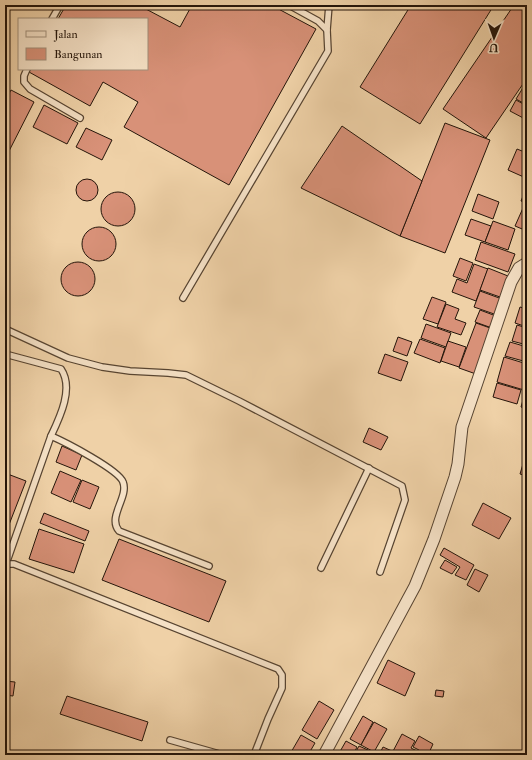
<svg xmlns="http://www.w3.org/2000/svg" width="532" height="760" viewBox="0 0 532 760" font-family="'IM FELL Double Pica',serif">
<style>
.building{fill:#d89178;stroke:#24150a}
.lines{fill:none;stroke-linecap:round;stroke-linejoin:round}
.lane-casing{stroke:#574431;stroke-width:8}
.street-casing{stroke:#574431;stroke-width:13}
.lane{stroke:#f5e1c6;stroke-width:5.5}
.street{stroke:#f5e1c6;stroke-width:11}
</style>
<rect width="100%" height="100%" fill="#efd1a7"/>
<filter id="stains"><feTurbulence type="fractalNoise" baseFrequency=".005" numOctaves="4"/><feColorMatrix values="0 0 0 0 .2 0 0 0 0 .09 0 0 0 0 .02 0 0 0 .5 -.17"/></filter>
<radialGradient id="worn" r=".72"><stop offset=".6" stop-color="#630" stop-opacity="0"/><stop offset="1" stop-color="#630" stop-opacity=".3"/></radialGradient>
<g class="building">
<path d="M66 5H146L144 8 180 27 192 5H271L316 29 229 185 124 127 138 102 103 82 90 106 29 72 31 69H147V19H58Z"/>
<path d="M411 5H494L420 124 360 87Z"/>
<path d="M514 5H527V78L486 138 443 109Z"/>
<path d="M524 86 527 87V105L516 99Z"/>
<path d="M11 90 34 102 6 157 5 156V101Z"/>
<path d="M516 100 527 106V120L510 111Z"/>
<path d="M44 105 78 123 67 144 33 127Z"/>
<path d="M445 123 490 140 445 253 400 236Z"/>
<path d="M342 126 422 181 400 236 301 188Z"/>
<path d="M86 128 112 140 102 160 76 147Z"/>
<path d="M517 149 527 153 526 178 508 170Z"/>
<circle cx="87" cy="190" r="11"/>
<path d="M527 186V203L521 201Z"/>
<circle cx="118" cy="209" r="17"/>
<path d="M478 194 499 202 493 219 472 211Z"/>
<path d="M523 208 527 210V231L515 226Z"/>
<path d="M471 219 491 226 485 242 465 235Z"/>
<path d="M493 221 515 229 508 250 485 242Z"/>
<circle cx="99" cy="244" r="17"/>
<path d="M481 242 515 254 508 272 475 260Z"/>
<path d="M460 258 473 263 466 281 453 276Z"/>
<circle cx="78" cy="279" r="17"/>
<path d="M474 264 488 269 476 301 452 292 457 279 467 283Z"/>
<path d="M488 268 508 276 500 297 480 290Z"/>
<path d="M480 291 502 299 497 315 474 307Z"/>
<path d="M432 297 446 302 438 324 423 319Z"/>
<path d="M446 304 459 309 455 319 466 323 461 335 437 327Z"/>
<path d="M520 307 527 309V327L515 323Z"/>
<path d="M480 310 496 316 492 328 475 322Z"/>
<path d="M476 323 493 329 476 374 459 368Z"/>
<path d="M426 324 451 333 446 347 421 338Z"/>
<path d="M517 325 527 328V345L512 341Z"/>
<path d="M398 337 412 342 407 356 393 351Z"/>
<path d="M420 339 445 348 440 363 414 353Z"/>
<path d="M448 341 466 347 459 367 441 361Z"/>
<path d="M510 342 527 347V362L505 356Z"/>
<path d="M385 354 408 362 401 381 378 373Z"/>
<path d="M504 357 527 364V380L524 390 497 382Z"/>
<path d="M497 383 521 390 517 404 493 397Z"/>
<path d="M527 386V409L521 407Z"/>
<path d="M369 428 388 437 381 450 363 442Z"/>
<path d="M62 446 82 455 76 470 56 462Z"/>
<path d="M523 464 527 465V476L520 474Z"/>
<path d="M60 471 81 480 71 502 51 493Z"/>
<path d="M5 473 26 481 5 535Z"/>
<path d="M82 480 99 487 90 509 73 502Z"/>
<path d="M483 503 511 518 499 539 472 525Z"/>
<path d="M44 513 89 531 85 541 40 523Z"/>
<path d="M39 529 84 544 74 573 29 559Z"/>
<path d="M119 539 226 581 209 622 102 580Z"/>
<path d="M444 548 474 565 466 580 455 575 460 567 440 555Z"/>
<path d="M445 560 457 567 452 574 440 568Z"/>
<path d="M475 569 488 575 479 592 467 585Z"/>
<path d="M388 660 415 673 405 696 377 683Z"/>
<path d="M5 681 15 682 13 696 5 695Z"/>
<path d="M436 690 444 691 443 697 435 696Z"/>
<path d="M67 696 148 722 142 741 60 714Z"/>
<path d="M319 701 334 710 317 739 302 730Z"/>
<path d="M363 716 373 722 361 745 350 739Z"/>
<path d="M374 722 387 729 374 752 361 745Z"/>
<path d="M402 734 415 741 411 748 417 751 415 755H391Z"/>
<path d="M301 735 315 743 308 755H292L290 754Z"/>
<path d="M419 736 433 744 428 755H416L419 750 413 747Z"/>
<path d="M346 741 357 747 353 755H338Z"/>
<path d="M359 746 368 750 366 755H354Z"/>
<path d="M383 747 392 751 390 755H379Z"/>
</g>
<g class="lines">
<g class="lane-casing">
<g id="lane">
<path d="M52 19 60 5"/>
<path d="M327 30 329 5"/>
<path d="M27 69 24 76V82L30 89 80 118"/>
<path d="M183 298 328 51 327 30 318 21 289 5"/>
<path d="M5 329 68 358 102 367 130 371 168 373 186 375 239 401 402 486 405 500 380 572"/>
<path d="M5 354 61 369C74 388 60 417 51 436 65 442 119 470 123 482 129 497 107 517 119 531L209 566"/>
<path d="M6 564 51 436"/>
<path d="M5 565 6 564H14L278 669 282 675V688L268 719 254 755"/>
<path d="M321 568 369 468"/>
<path d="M170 740 223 755"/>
</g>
</g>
<g class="street-casing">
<path id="street" d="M324 755 415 586 434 539 455 477 458 464 462 427 511 282 519 268 527 263"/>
</g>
<use href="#lane" class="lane"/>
<use href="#street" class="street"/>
</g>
<rect width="532" height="760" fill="none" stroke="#efd1a7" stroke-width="20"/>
<rect x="6" y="6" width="520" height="748" fill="none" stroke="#24150a" stroke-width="2"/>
<rect x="10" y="10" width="512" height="740" fill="none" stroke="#24150a"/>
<rect x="18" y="18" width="130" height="52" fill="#f5e1c6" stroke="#a18f7b"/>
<rect x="26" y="31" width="20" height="6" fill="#f5e1c6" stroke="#a18f7b"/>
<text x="54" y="38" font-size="12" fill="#24150a">Jalan</text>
<rect x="26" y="48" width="20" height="12" fill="#d89178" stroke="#a18f7b"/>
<text x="54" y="58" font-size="12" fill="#24150a">Bangunan</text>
<g transform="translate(494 38) rotate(182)" stroke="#f5e1c6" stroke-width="3" paint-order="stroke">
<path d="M0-3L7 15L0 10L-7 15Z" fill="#24150a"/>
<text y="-6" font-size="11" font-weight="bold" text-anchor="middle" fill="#24150a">U</text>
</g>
<rect width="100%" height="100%" filter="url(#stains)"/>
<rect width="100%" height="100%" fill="url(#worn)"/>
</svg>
